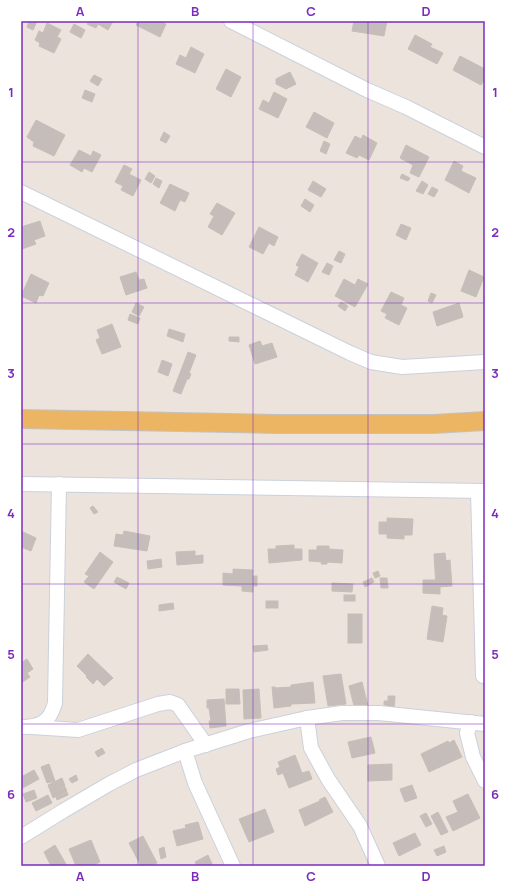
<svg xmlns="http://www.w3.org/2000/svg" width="506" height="887" viewBox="0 0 506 887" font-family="Manrope,sans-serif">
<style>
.building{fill:#c4bdb9;stroke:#c7beb6}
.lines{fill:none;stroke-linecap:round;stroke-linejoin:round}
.minor-casing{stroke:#cbd1db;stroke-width:16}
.major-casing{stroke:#c3c3c3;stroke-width:20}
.minor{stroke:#fff;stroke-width:14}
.major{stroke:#ebb563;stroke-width:18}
.grid{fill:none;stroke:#7b2cbf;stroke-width:1;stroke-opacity:0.55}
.neatline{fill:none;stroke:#7b2cbf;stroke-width:1.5}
.grid-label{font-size:13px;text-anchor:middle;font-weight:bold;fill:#7b2cbf}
</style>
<rect width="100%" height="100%" fill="#ece3dd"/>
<g class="building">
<path d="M29 21H37L33 30 27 27Z"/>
<path d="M89 21H113L108 30 98 24 96 28 87 24Z"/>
<path d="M138 21H160L166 24 160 37 136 25Z"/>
<path d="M354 21H387L384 36 352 31Z"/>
<path d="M47 23 61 30 57 37 61 39 54 53 39 46 40 43 35 40 39 31 43 33Z"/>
<path d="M74 24 85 30 81 38 70 32Z"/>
<path d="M415 35 432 44 430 47 443 53 437 64 408 49Z"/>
<path d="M191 47 204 54 195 73 176 64 180 55 186 58Z"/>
<path d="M460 56 485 69V78L481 85 453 70Z"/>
<path d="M226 69 241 77 231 97 216 89Z"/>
<path d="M290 72 296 84 286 89 276 84V79Z"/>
<path d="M94 75 102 79 98 86 90 81Z"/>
<path d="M85 90 95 94 92 102 82 98Z"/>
<path d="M274 92 287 99 278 118 259 109 263 100 269 103Z"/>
<path d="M314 112 334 123 327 138 306 127Z"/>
<path d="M36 120 65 135 54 156 33 146 34 142 27 137Z"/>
<path d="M164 132 170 136 166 143 160 140Z"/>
<path d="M363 135 377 143 369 160 359 155 357 158 346 153 355 136 361 139Z"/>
<path d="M324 141 330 144 326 154 320 151Z"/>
<path d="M406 145 429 157 419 177 410 173 413 165 400 158Z"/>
<path d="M79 150 91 156 93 151 101 155 92 172 84 168 82 172 70 165Z"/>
<path d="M454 161 463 166 461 171 476 178 469 193 445 180Z"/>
<path d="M124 165 132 169 129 174 141 180 133 196 121 190 123 186 115 182Z"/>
<path d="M149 172 155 176 151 183 145 179Z"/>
<path d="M402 174 410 178 408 181 400 178Z"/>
<path d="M156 178 162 181 159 188 153 184Z"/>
<path d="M313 181 326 189 321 197 308 190Z"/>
<path d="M422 181 428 185 423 194 416 191Z"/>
<path d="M170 184 189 193 185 202 180 200 175 211 160 203Z"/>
<path d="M432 187 438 190 434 197 428 194Z"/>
<path d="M305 199 314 205 310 212 301 206Z"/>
<path d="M217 203 235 213 222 235 208 227 214 216 210 214Z"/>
<path d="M40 221 45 236 34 240 36 244 22 249 21 227Z"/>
<path d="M401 224 411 228 406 240 396 235Z"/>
<path d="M259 227 278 237 274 246 269 243 263 254 249 247Z"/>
<path d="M339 251 345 254 341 263 334 260Z"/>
<path d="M302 254 318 263 308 282 295 275 299 267 296 265Z"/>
<path d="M327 263 333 266 329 275 322 272Z"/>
<path d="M469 270 484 277 476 297 461 291Z"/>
<path d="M136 272 139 280 144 279 147 288 126 295 120 277Z"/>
<path d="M31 274 49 283 43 296 39 295 36 303 21 296Z"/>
<path d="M344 279 355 285 358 279 368 284 355 307 335 296Z"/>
<path d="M391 292 404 298 401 305 407 308 399 325 385 318 387 314 381 311Z"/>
<path d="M431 293 436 295 432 303 428 301Z"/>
<path d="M341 302 348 306 345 311 338 306Z"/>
<path d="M136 303 144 307 139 316 132 312Z"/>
<path d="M459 303 463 317 437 326 433 312Z"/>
<path d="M130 314 140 318 138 324 128 320Z"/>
<path d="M112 324 121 347 102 354 96 340 100 338 97 330Z"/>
<path d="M169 329 185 334 183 342 167 336Z"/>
<path d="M229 337H239V342L229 341Z"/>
<path d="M260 341 262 346 272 343 277 357 255 364 249 345Z"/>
<path d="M188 352 196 355 189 373 191 374 189 379H187L181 394 173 391Z"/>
<path d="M162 360 172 364 168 376 158 372Z"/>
<path d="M93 506 98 512 94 514 90 508Z"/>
<path d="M387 518 413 519 412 535H404V539L387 538V534H379V522H387Z"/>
<path d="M21 531 36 538 31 551 21 547Z"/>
<path d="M124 531 150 536 147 551 114 546 116 534 123 535Z"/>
<path d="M294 545V549H302V560L269 563 268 549H276V546Z"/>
<path d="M317 546H329V549L343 550 342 563 327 562V564H321L322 562 309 561V550H317Z"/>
<path d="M195 551V556L203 555V563L177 565 176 552Z"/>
<path d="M100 552 113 562 94 589 84 582 89 576 85 574Z"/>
<path d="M445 553 446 561 450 560 452 586 436 587 434 554Z"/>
<path d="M161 559 162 567 148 569 147 561Z"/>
<path d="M233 569 253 570 252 576H257V586H253V592L242 591V586L223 585V573L233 574Z"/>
<path d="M378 571 380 576 375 578 373 573Z"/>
<path d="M117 577 129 583 126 589 114 582Z"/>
<path d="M372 578 374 582 365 587 363 582Z"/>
<path d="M380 578H387L388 588H381Z"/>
<path d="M423 580H440V594L423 593Z"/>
<path d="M332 583 353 584 352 592 332 591Z"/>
<rect x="344" y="595" width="11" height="6"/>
<rect x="266" y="601" width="12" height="7"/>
<path d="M173 603 174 609 159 611V605Z"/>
<path d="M432 606 443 608 442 615 447 616 443 642 427 639Z"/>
<rect x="348" y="614" width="14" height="29"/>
<path d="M267 645 268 650 254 652 253 646Z"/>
<path d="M88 654 113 678 104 686 97 679 93 684 86 677 87 676 77 666Z"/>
<path d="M27 659 33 669 27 673 30 677 21 683V663Z"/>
<path d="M341 674 346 704 328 706 323 676Z"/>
<path d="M313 682 315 703 291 704V706L274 708 272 687H275V688L291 687V685Z"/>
<path d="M362 682 368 706 355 710 349 686Z"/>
<path d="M226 689H239L240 704H226Z"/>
<path d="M259 689 261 718 244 719 243 690Z"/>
<path d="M388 696H395L394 713 386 712 387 705H384V701H388Z"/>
<path d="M224 699 226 726 210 728 209 721H211L209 708H207V700Z"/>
<path d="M371 737 375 753 352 758 348 742Z"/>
<path d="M454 740 462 757 429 772 421 754 448 741 449 743Z"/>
<path d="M102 748 105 753 98 757 95 752Z"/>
<path d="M295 755 302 773 309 771 312 779 289 788 283 773 278 775 276 769 280 767 278 762Z"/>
<path d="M49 764 55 781 47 783 41 767Z"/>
<path d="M392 764V780L368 781V765Z"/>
<path d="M34 770 39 779 21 789V777Z"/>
<path d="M76 775 78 780 72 783 69 779Z"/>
<path d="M62 778 65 786 51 793 48 785Z"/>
<path d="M412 785 417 798 405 802 400 789Z"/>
<path d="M65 787 67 791 53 798 51 793Z"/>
<path d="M34 790 37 798 26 802 23 794Z"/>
<path d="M67 792 68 795 57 800 56 797Z"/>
<path d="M468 794 480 818 453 831 446 817 458 812 453 801Z"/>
<path d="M48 795 52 803 36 811 32 803Z"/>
<path d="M325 797 333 812 305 826 299 810 320 801 319 800Z"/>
<path d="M265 809 274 832 249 842 239 819Z"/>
<path d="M438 812 448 832 441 835 431 816Z"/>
<path d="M426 813 432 824 426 827 420 816Z"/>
<path d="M198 822 203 839 177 846 173 831 186 828 185 825Z"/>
<path d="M415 833 421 845 399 856 393 843Z"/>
<path d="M143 836 157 863 150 866H141L129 843Z"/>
<path d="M91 840 100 862 92 866H76L69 849Z"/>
<path d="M55 845 67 866H51L44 852Z"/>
<path d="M444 846 446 852 437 856 434 850Z"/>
<path d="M164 847 166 857 161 859 159 849Z"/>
<path d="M208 855 213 866H197L195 862Z"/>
</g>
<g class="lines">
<g class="minor-casing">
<g id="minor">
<path d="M231 21 367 90 406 107 485 147"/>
<path d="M21 192 350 353 371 362 402 367 485 362"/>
<path d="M21 484 485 491"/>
<path d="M478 491 483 676"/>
<path d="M307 718 311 748 328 779 360 826 378 866"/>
<path d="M471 722 467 733 473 757 485 781"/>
<path d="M21 727C40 727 50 722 55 703L59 484"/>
<path d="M32 727 78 730 158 704 170 702 178 705 206 745"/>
<path d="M185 751 195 783 233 866"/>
<path d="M21 837 63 811 109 784 136 770 185 751 249 731 307 718 342 713H379L485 724"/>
</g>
</g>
<g class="major-casing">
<path id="major" d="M21 419 277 424H433L485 421"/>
</g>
<use href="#minor" class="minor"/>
<use href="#major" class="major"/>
</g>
<path class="grid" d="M138 21V866M253 21V866M368 21V866M21 162H485M21 303H485M21 444H485M21 584H485M21 724H485"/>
<rect width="506" height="887" fill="none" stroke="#ffffff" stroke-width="44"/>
<rect x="22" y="22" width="462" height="843" class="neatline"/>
<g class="grid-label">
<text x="80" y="16">A</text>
<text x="195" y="16">B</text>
<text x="311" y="16">C</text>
<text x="426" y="16">D</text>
<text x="11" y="97">1</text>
<text x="495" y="97">1</text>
<text x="11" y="237">2</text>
<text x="495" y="237">2</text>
<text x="11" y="378">3</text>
<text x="495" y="378">3</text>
<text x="11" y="518">4</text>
<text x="495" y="518">4</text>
<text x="11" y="659">5</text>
<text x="495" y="659">5</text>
<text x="11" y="799">6</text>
<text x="495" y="799">6</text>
<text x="80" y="881">A</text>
<text x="195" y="881">B</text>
<text x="311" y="881">C</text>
<text x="426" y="881">D</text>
</g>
</svg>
